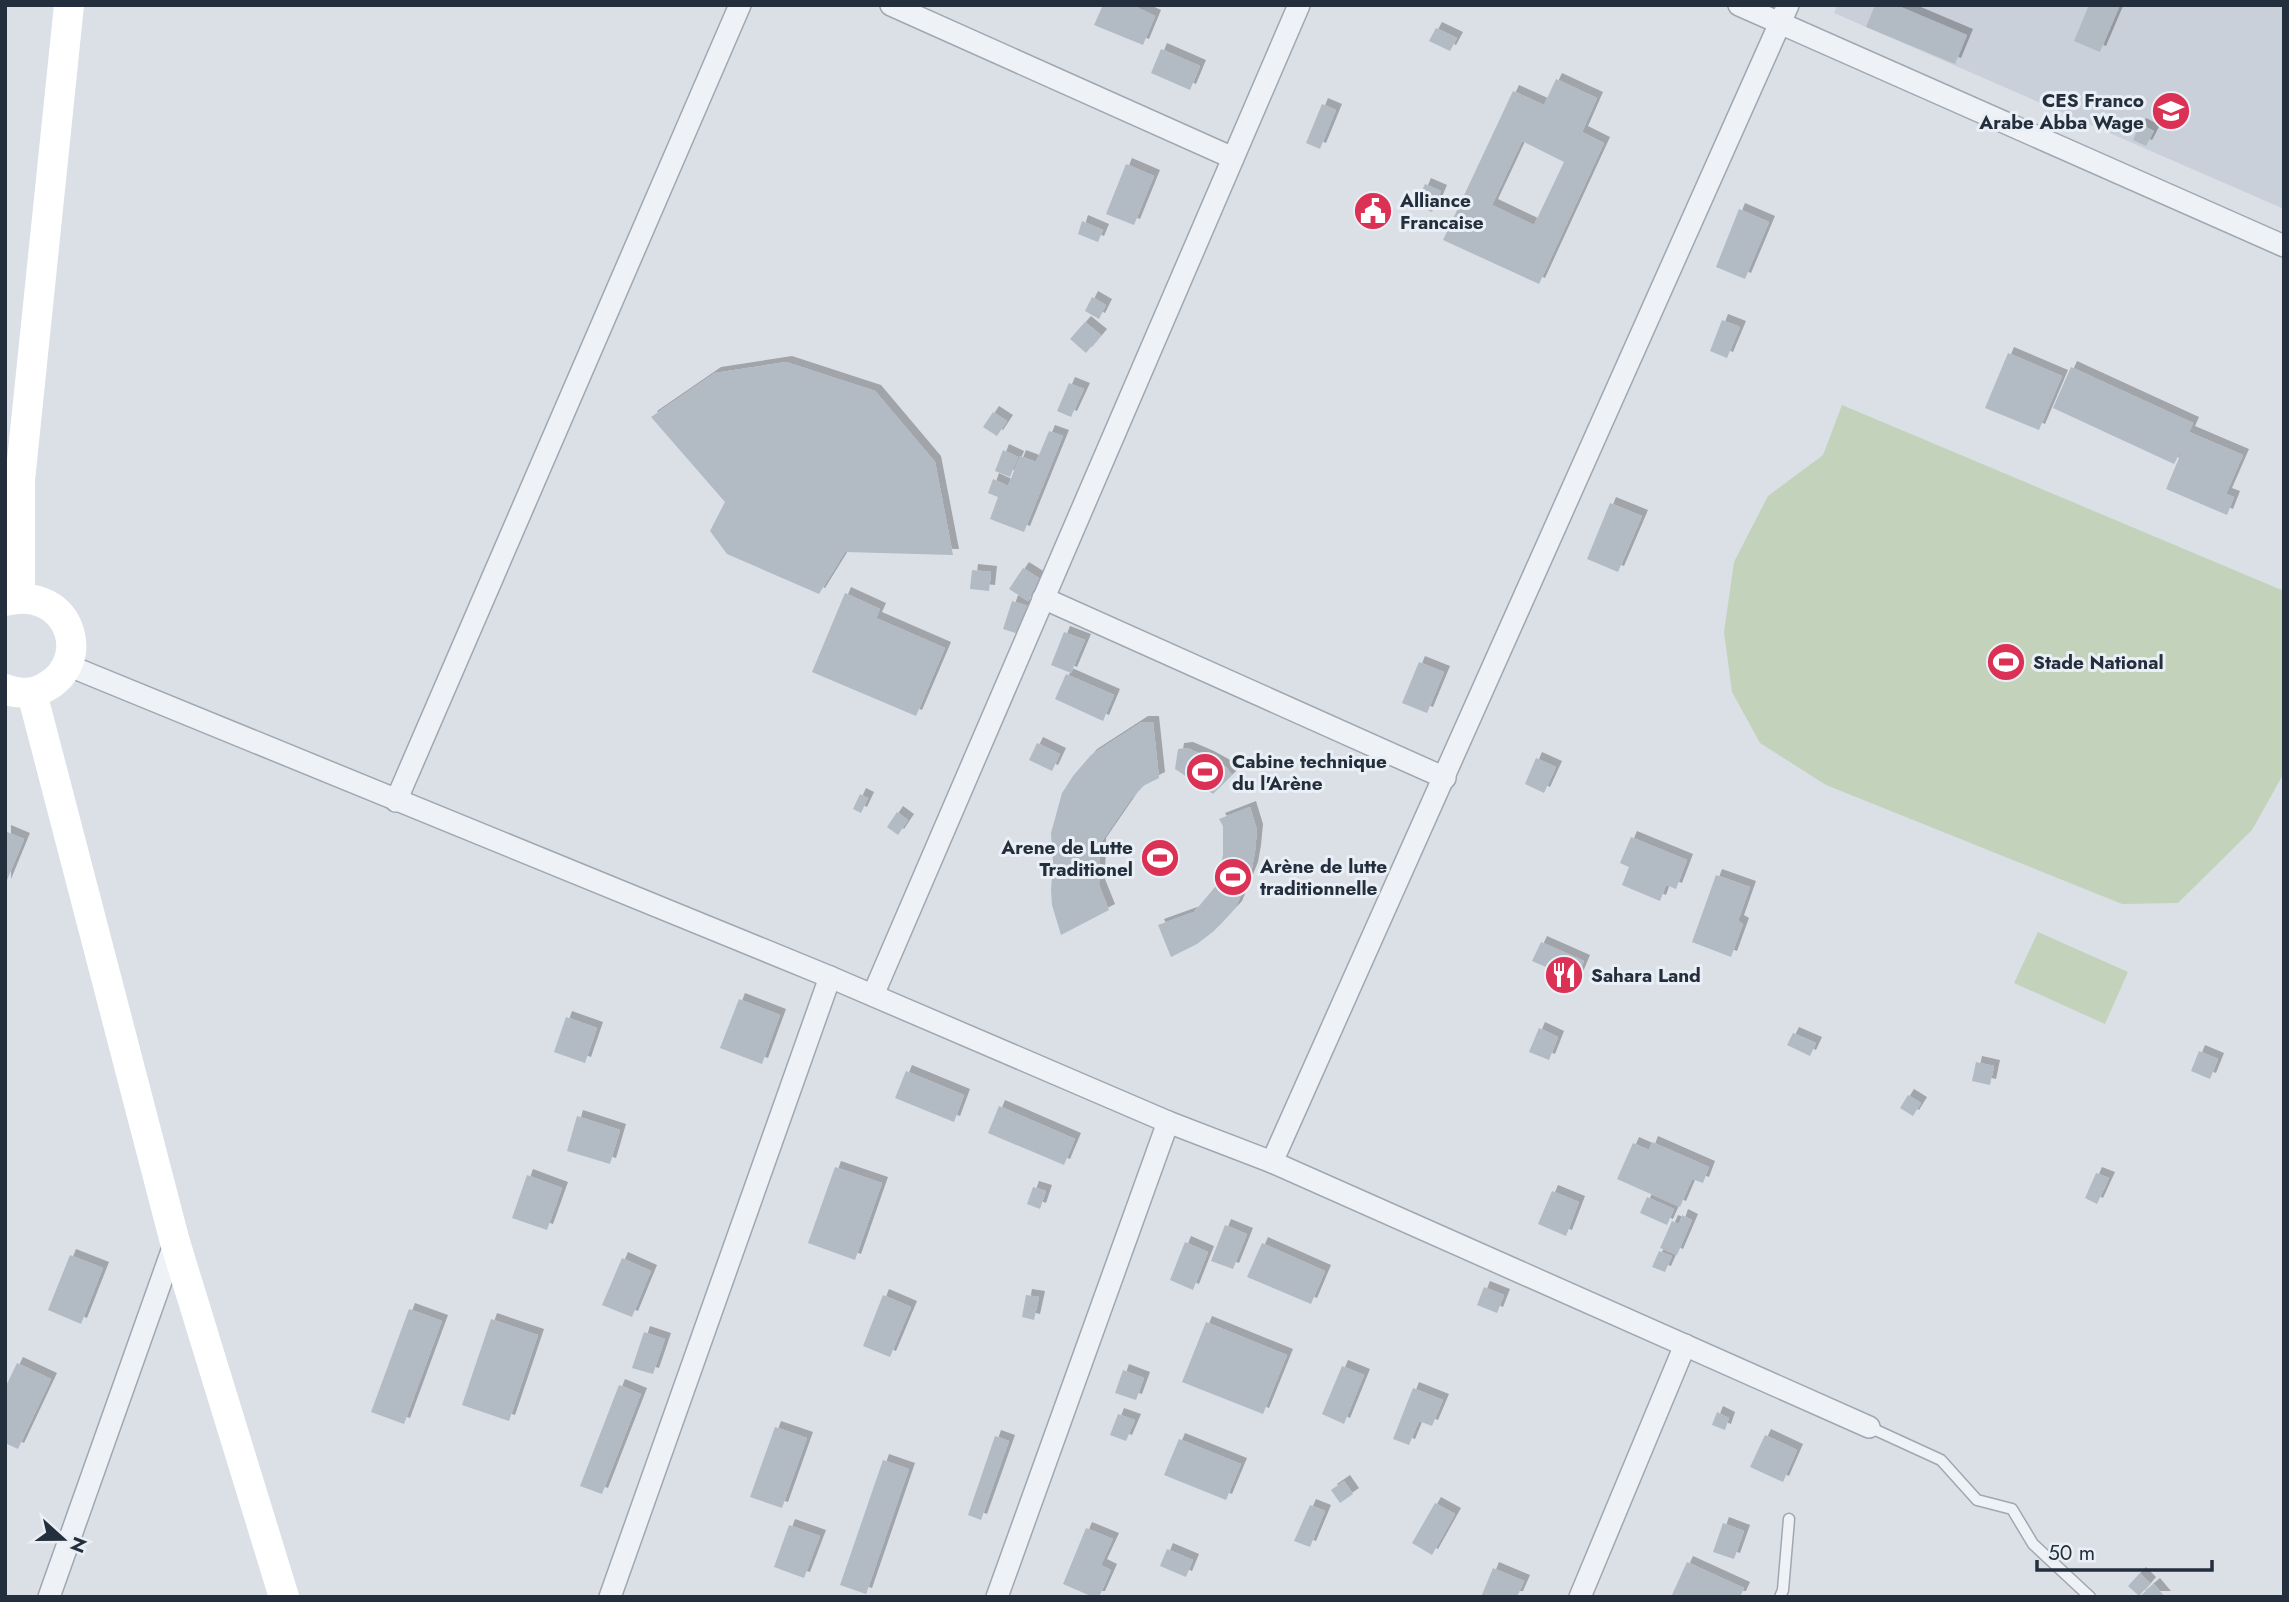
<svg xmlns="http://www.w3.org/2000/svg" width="2289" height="1602" viewBox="0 0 2289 1602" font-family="Jost,sans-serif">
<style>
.built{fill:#c9d0d9}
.green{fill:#c2d2bb}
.building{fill:#b2bac4;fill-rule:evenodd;filter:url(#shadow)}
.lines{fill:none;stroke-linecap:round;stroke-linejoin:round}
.service-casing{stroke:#a0a7b1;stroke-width:13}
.minor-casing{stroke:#a0a7b1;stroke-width:24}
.service{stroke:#eef1f5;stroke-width:10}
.minor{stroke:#eef1f5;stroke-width:21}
.secondary{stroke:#fff;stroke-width:30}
.labels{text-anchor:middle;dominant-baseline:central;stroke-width:6;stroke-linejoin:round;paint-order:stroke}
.poi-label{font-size:19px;font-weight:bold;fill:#242f3e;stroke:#eaeff5;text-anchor:start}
</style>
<defs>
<filter id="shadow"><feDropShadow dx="6" dy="-6" stdDeviation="0" flood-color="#0004"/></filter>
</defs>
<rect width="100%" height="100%" fill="#dbe0e7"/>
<path class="built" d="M1837 5H2284V209L1834 13Z"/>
<g class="green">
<path d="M1842 405 2284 591V773L2252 830 2178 903 2122 904 1826 785 1760 743 1732 692 1724 632 1734 562 1768 496 1823 455Z"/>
<path d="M2038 932 2128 972 2105 1024 2014 983Z"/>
</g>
<g class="building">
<path d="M1103 5H1140L1138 8 1155 16 1143 45 1094 25Z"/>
<path d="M1875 5H1896L1967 35 1955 64 1866 27Z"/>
<path d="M2089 5H2120L2100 52 2074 41Z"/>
<path d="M1436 28 1457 38 1450 51 1429 41Z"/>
<path d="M1161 49 1200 66 1190 90 1151 73Z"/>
<path d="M1556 79 1597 98 1582 132 1604 143 1539 284 1443 240 1513 91 1544 105ZM1522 141 1564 162 1534 225 1492 205Z"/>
<path d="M1322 104 1336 110 1320 149 1306 143Z"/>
<path d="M2140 124 2154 131 2146 146 2133 140Z"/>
<path d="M1126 164 1154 176 1134 225 1106 214Z"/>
<path d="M1425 184 1441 191 1432 212 1416 205Z"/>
<path d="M1739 209 1769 222 1745 279 1716 267Z"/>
<path d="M1082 221 1103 230 1098 242 1078 234Z"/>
<path d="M1092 297 1106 305 1099 319 1085 311Z"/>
<path d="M1722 320 1740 327 1727 358 1710 351Z"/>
<path d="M1085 322 1101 335 1086 353 1070 339Z"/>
<path d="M2008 353 2062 376 2039 430 1985 408Z"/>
<path d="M786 362 875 391 935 462 953 555 845 552 819 594 727 554 710 531 725 502 651 417 715 373Z"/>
<path d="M2071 367 2193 423 2189 432 2243 455 2226 494 2234 497 2227 515 2166 489 2187 439 2174 464 2053 408Z"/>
<path d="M1069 383 1084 389 1071 417 1057 411Z"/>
<path d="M993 412 1007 421 997 436 983 427Z"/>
<path d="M1049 431 1063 436 1024 532 990 519 998 497 988 493 993 479 1008 486 1020 456 1036 462Z"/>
<path d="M1003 450 1018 457 1010 477 995 471Z"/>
<path d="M1610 503 1642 516 1618 572 1587 559Z"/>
<path d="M1023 568 1042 580 1028 601 1009 589Z"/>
<path d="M972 570 991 572 989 591 970 589Z"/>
<path d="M845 593 880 609 876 618 945 648 916 716 812 672Z"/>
<path d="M1012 601 1028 606 1019 634 1003 629Z"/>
<path d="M1064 632 1085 640 1071 673 1051 665Z"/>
<path d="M1419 662 1444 672 1427 713 1402 703Z"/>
<path d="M1066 674 1114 695 1103 721 1055 699Z"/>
<path d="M1142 722H1153L1159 778 1143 786 1131 799 1100 844 1099 885 1109 910 1061 935 1052 905 1051 890 1053 862 1051 833 1062 793 1073 776 1091 755Z"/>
<path d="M1037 743 1060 754 1052 771 1029 760Z"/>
<path d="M1187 748 1208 757 1226 767 1232 775 1213 794 1175 769 1178 749Z"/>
<path d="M1536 758 1556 767 1544 793 1525 784Z"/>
<path d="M860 794 868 798 861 813 853 809Z"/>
<path d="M1250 807 1257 830 1255 851 1252 868 1236 907 1214 931 1197 944 1171 957 1158 925 1194 912 1215 887 1223 855V826L1219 819Z"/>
<path d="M897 812 908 820 898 835 887 827Z"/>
<path d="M5 831 24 839 5 885Z"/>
<path d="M1631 837 1687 860 1676 889 1666 885 1660 901 1622 885 1629 867 1620 863Z"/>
<path d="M1716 875 1750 887 1738 921 1743 924 1731 957 1692 942Z"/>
<path d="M1541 942 1584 961 1576 980 1532 961Z"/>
<path d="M739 999 780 1015 762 1064 720 1048Z"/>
<path d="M566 1017 597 1028 585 1063 554 1052Z"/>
<path d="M1539 1028 1558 1037 1549 1060 1529 1052Z"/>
<path d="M1793 1033 1816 1043 1810 1056 1787 1045Z"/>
<path d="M2199 1051 2218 1059 2210 1079 2191 1071Z"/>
<path d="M1976 1062 1994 1066 1990 1085 1972 1081Z"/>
<path d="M906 1071 964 1095 954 1122 895 1098Z"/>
<path d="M1908 1095 1921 1103 1913 1116 1900 1108Z"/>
<path d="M999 1106 1075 1139 1064 1165 988 1133Z"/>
<path d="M577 1116 620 1130 610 1164 567 1151Z"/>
<path d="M1652 1142 1709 1167 1703 1183 1692 1179 1680 1207 1617 1179 1633 1143 1649 1150Z"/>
<path d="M835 1167 882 1183 855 1260 808 1243Z"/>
<path d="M2096 1173 2109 1178 2097 1204 2085 1198Z"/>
<path d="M527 1175 562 1188 547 1230 512 1218Z"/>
<path d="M1033 1187 1046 1191 1040 1209 1027 1204Z"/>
<path d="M1552 1191 1579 1202 1566 1236 1538 1224Z"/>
<path d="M1647 1197 1674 1209 1667 1225 1640 1213Z"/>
<path d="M1682 1215 1692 1220 1677 1255 1660 1248 1672 1221 1679 1224Z"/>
<path d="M1225 1225 1247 1234 1233 1269 1211 1261Z"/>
<path d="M1185 1242 1208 1252 1193 1290 1170 1280Z"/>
<path d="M1262 1243 1325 1271 1311 1304 1247 1277Z"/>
<path d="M1659 1251 1672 1256 1665 1272 1652 1267Z"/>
<path d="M70 1255 103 1268 81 1324 48 1310Z"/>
<path d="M622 1258 651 1271 632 1317 602 1305Z"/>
<path d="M1484 1287 1504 1295 1497 1313 1477 1305Z"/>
<path d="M883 1295 911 1307 890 1357 863 1346Z"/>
<path d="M1026 1295 1039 1297 1034 1320 1022 1317Z"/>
<path d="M409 1309 442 1321 404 1424 371 1412Z"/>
<path d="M491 1319 538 1335 509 1421 462 1405Z"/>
<path d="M1206 1322 1287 1355 1263 1414 1182 1382Z"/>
<path d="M644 1332 665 1339 653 1374 632 1368Z"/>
<path d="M17 1363 51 1379 18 1449 5 1443V1388Z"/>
<path d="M1342 1366 1364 1375 1344 1424 1322 1414Z"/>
<path d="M1123 1370 1144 1378 1136 1400 1115 1393Z"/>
<path d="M619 1385 641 1394 602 1494 580 1486Z"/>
<path d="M1413 1388 1443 1400 1432 1426 1419 1421 1409 1445 1393 1439Z"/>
<path d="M1717 1412 1729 1418 1725 1430 1712 1425Z"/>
<path d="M1118 1414 1135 1420 1126 1441 1110 1435Z"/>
<path d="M775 1427 807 1438 782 1508 750 1497Z"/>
<path d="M1765 1435 1797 1450 1783 1482 1750 1467Z"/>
<path d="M995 1436 1009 1441 981 1520 968 1515Z"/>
<path d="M1179 1439 1241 1464 1226 1500 1164 1475Z"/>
<path d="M883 1460 909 1469 866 1594 840 1585Z"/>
<path d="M1344 1481 1353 1494 1340 1503 1331 1490Z"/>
<path d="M1435 1503 1455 1514 1432 1555 1412 1543Z"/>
<path d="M1310 1505 1325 1511 1310 1547 1294 1541Z"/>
<path d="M1723 1523 1744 1531 1734 1559 1713 1552Z"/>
<path d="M789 1525 820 1536 804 1578 774 1567Z"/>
<path d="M1086 1528 1113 1539 1101 1565 1111 1570 1099 1597H1093L1063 1584Z"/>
<path d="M1167 1549 1193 1560 1186 1577 1160 1566Z"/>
<path d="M1687 1562 1744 1588 1740 1597H1671Z"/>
<path d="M1493 1568 1524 1581 1517 1597H1481Z"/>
<path d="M2140 1573 2150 1583 2139 1596 2128 1586Z"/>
<path d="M2154 1584 2165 1597H2139Z"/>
</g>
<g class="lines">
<g class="service-casing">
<g id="service">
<path d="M1869 1427 1941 1460 1977 1500 2012 1509 2033 1544 2090 1597"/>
<path d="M1780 1597 1783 1590 1789 1519"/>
</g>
</g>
<g class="minor-casing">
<g id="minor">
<path d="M891 5 1233 158"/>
<path d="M1739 5 2284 246"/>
<path d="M1043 598 1445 778"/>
<path d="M67 665 830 977 1168 1122 1272 1162 1869 1427"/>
<path d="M396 801 740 5"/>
<path d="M873 995 1299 5"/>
<path d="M1272 1162 1788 5"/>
<path d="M49 1597 175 1242"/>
<path d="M610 1597 830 977"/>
<path d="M997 1597 1168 1122"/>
<path d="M1580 1597 1685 1345"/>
</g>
</g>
<use href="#service" class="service"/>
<use href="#minor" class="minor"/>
<g class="secondary">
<path d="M20 597V480L69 5"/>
<path d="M5 601C73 584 97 669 37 691 28 694 14 693 5 689"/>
<path d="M32 693 175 1242 284 1597"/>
</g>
</g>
<defs>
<g id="school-disc" transform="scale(2.0125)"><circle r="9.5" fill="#db3154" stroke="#eaeff5"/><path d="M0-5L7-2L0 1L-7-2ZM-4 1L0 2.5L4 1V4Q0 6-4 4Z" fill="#fff"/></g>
<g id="civic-disc" transform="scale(2.0125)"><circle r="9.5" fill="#db3154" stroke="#eaeff5"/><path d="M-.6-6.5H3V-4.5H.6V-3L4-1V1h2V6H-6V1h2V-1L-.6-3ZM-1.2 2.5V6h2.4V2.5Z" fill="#fff"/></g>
<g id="stadium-disc" transform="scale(2.0125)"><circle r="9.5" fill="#db3154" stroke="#eaeff5"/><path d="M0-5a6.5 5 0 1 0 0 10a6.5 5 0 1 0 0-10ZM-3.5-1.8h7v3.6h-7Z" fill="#fff"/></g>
<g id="restaurant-disc" transform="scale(2.0125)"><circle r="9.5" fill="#db3154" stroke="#eaeff5"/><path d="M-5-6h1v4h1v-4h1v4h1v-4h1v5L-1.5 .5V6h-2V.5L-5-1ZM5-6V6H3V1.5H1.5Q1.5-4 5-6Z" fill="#fff"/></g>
</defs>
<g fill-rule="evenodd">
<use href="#school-disc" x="2171" y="111"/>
<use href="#civic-disc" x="1373" y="211"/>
<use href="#stadium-disc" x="2006" y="662"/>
<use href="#stadium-disc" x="1205" y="772"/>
<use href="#stadium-disc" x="1160" y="858"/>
<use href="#stadium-disc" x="1233" y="877"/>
<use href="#restaurant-disc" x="1564" y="975"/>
</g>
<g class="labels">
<g class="poi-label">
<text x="2144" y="100" text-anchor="end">CES Franco<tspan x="2144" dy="22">Arabe Abba Wage</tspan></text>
<text x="1400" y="200">Alliance<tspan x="1400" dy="22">Francaise</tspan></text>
<text x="2033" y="662">Stade National</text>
<text x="1232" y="761">Cabine technique<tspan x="1232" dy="22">du l'Arène</tspan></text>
<text x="1133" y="847" text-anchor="end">Arene de Lutte<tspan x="1133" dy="22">Traditionel</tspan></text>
<text x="1260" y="866">Arène de lutte<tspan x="1260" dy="22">traditionnelle</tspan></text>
<text x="1591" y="975">Sahara Land</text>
</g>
</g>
<rect width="2289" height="1602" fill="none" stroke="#242f3e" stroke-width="14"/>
<g transform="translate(63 1539) rotate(111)" stroke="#eaeff5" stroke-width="5" paint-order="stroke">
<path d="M0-5L12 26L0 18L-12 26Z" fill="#242f3e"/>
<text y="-10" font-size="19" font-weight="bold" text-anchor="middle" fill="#242f3e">N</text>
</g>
<path d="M2037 1560v10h175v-10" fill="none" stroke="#242f3e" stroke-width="3.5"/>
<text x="2048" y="1560" font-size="21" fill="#242f3e" stroke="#eaeff5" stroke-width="5" paint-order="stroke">50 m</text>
</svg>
